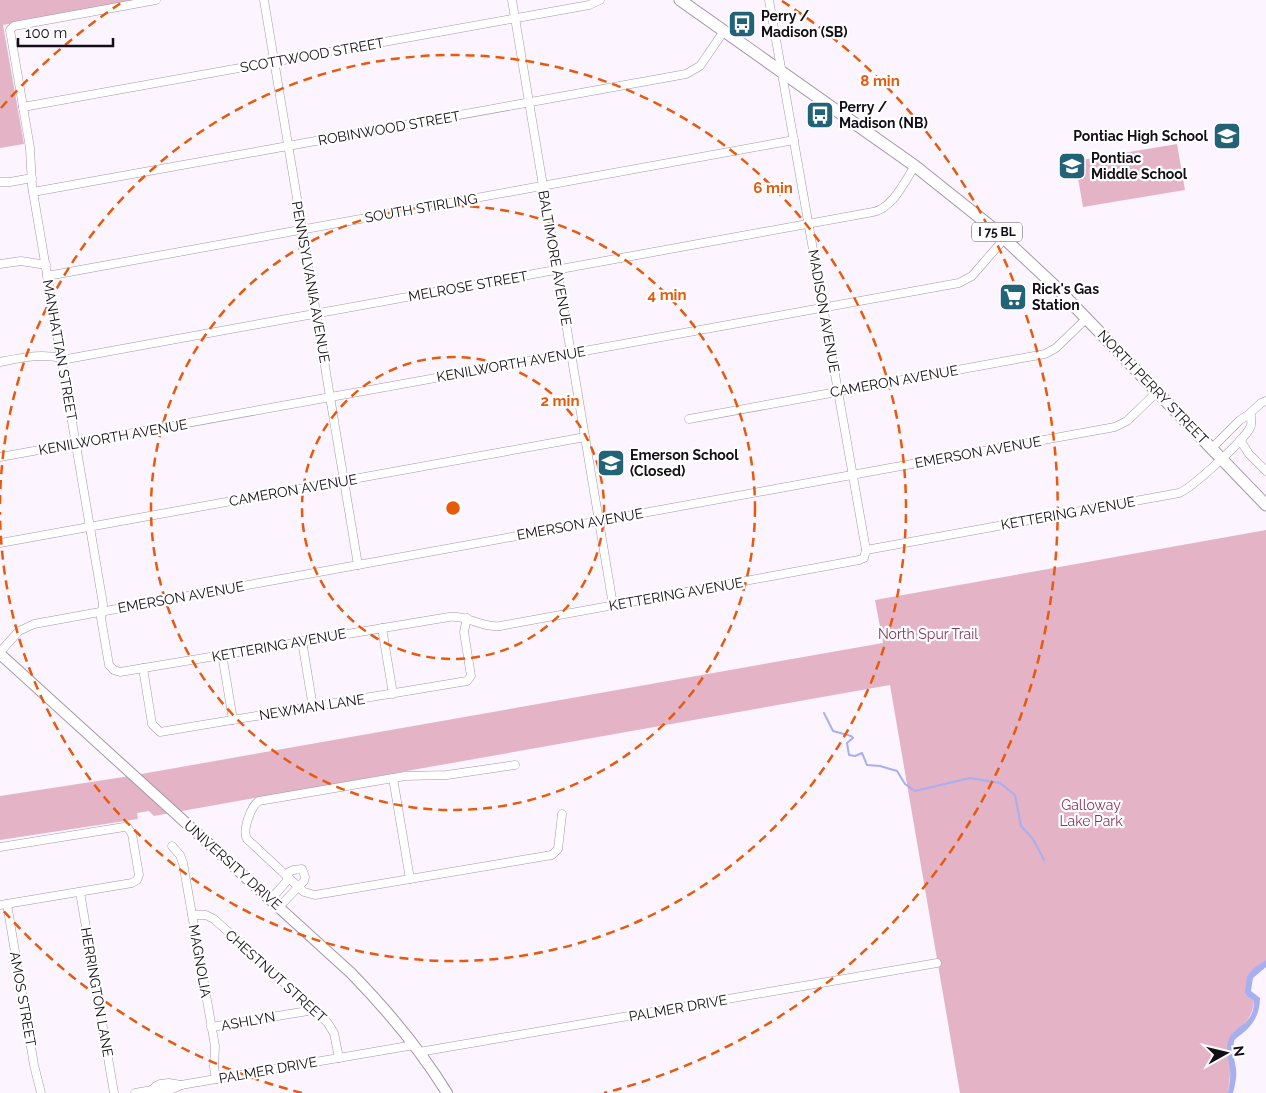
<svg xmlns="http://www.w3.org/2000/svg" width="1266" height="1093" viewBox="0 0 1266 1093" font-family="Raleway,sans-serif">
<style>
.green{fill:#e4b4c6}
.water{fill:#a7aff0}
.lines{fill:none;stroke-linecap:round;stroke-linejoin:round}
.stream{stroke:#a7aff0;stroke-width:2}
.minor-casing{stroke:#a494ab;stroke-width:9}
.secondary-casing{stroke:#a494ab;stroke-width:12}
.primary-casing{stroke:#a494ab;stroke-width:13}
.minor{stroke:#fff;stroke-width:8}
.secondary{stroke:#fff;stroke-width:10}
.primary{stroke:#fff;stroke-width:11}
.ring{fill:none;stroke:#e8590c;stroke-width:2.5;stroke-dasharray:9 6}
.labels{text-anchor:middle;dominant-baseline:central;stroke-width:4.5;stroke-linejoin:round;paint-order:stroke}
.shield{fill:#fff;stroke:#5a565b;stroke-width:1}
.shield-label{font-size:12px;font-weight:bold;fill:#130d15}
.poi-label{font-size:14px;font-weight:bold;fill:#130d15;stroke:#fff;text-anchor:start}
.street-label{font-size:14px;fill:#130d15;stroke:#fff}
.park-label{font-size:14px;fill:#89345c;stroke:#fff}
.centre{fill:#e8590c;stroke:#fff;stroke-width:2.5}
.ring-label{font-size:15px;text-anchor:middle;font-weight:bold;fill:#e8590c;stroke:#fff;stroke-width:4.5;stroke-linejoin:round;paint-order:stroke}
</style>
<rect width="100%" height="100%" fill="#fcf5ff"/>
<g class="green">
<path d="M0 0H135L3 25 24 144 0 148Z"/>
<path d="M1177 144 1185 190 1083 207 1075 161Z"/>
<path d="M1266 530V960L1247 976C1248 989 1241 991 1254 1001 1253 1016 1246 1023 1235 1031L1228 1093H960L890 685 154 816 149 811 137 813 138 819 0 840V796L130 776 883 643 875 600Z"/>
</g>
<path class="water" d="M1266 960V967L1253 978 1251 991 1260 998C1260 1013 1254 1024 1243 1033 1240 1035 1236 1038 1234 1041 1231 1051 1235 1060 1236 1069 1237 1077 1235 1085 1233 1093H1228C1229 1085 1231 1078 1230 1070 1229 1059 1225 1049 1229 1039 1236 1024 1254 1025 1254 1001L1247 996 1245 992 1247 976 1254 968Z"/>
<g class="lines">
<path class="stream" d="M824 713 833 731 851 736 853 738 847 743 849 755 855 756 862 753 867 765 880 766 897 771 905 784 915 791 970 778 1000 783 1015 795 1021 826 1033 839 1044 860"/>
<g class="minor-casing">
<g id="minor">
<path d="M156 0 14 26 10 30 30 148 32 186 103 604 101 618 109 665 114 670 120 672 449 617C468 615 481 628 500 626L859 560 864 558 866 550 769 0"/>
<path d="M264 0 358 565"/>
<path d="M512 0 613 605"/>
<path d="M23 107 589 5 600 0"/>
<path d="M0 182H10L32 178"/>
<path d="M33 192 686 74 700 66 724 31"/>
<path d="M0 264 21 261 46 265"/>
<path d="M47 276 794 140"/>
<path d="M0 362C25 357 42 353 67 359L873 212C893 208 904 182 915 166"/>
<path d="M689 419 1045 354 1056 348 1087 318"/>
<path d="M1240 440 1249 454 1266 471"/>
<path d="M1212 448 1240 420 1248 415 1261 403 1266 401"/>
<path d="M0 457 959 283 972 276 1005 238"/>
<path d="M0 543 585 437"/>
<path d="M866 550 1179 493C1192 488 1243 441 1250 428 1253 424 1250 418 1251 413"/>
<path d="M382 628 393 694"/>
<path d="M302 641 313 707"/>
<path d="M0 652 19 631 34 624 1115 427 1127 421 1157 392"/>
<path d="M222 654 233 720"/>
<path d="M143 668 152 724 160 732 467 681 471 676 464 632 467 618"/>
<path d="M515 765 447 775 405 776 259 801C251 806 242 830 247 839L304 892 315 895 552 855 558 849 562 814"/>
<path d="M393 778 410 879"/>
<path d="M172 846 180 855 183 863 215 1046 214 1067 216 1079"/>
<path d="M0 847 124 827 128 828 132 834 139 875 137 880 132 883 0 905"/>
<path d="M80 892 114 1093"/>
<path d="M271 899 286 882 289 872 293 870 302 869 305 877 304 881 279 907"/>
<path d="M7 904 34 1065 41 1093"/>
<path d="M192 915H206L214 919 327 1022 334 1033 339 1058"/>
<path d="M211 1027 314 1010"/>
<path d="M419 1052 937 963"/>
<path d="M152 1090C162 1093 172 1090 181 1085L414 1045"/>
<path d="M135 1093 152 1090 156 1086 160 1084 169 1083 181 1085"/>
</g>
</g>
<g class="secondary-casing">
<path id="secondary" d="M0 654 351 973C387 1010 420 1049 447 1093"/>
</g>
<g class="primary-casing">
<path id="primary" d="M680 0 915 166 994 229 1057 288 1266 505"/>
</g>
<use href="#minor" class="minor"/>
<use href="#secondary" class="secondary"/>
<use href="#primary" class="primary"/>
</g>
<g class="ring">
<circle cx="453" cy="508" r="151"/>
<circle cx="453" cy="508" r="302"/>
<path d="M0 504A453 453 0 1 1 0 512"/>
<path d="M302 1093A604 604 0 0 1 1 908M1 108A604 604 0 0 1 124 1M782 1A604 604 0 0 1 604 1093"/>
</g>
<defs>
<g id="bus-square" transform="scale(1.4375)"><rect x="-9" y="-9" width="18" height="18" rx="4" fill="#226377" stroke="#fff"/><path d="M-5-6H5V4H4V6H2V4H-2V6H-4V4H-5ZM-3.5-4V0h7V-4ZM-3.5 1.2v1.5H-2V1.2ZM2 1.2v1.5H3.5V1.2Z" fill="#fff"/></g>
<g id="school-square" transform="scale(1.4375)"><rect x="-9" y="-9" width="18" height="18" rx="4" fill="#226377" stroke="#fff"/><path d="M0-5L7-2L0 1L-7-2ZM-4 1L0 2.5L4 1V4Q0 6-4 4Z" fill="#fff"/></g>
<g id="supermarket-square" transform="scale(1.4375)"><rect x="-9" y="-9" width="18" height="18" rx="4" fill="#226377" stroke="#fff"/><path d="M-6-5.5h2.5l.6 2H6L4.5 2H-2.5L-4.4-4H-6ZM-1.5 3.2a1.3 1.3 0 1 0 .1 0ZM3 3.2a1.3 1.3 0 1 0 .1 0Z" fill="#fff"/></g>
</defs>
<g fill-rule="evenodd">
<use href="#bus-square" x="742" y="24"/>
<use href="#bus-square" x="820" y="115"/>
<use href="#school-square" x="1227" y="136"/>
<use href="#school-square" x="1072" y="166"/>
<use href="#supermarket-square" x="1013" y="297"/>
<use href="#school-square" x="611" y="463"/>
</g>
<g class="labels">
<rect class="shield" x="972" y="222.5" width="50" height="19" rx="4"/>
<g class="shield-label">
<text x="997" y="232">I 75 BL</text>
</g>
<g class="poi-label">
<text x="761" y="16">Perry /<tspan x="761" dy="16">Madison (SB)</tspan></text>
<text x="839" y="107">Perry /<tspan x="839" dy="16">Madison (NB)</tspan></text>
<text x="1208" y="136" text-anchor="end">Pontiac High School</text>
<text x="1091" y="158">Pontiac<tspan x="1091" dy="16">Middle School</tspan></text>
<text x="1032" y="289">Rick's Gas<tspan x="1032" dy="16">Station</tspan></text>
<text x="630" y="455">Emerson School<tspan x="630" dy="16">(Closed)</tspan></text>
</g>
<g class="street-label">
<text transform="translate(312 55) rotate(-10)">SCOTTWOOD STREET</text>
<text transform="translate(389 128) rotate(-10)">ROBINWOOD STREET</text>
<text transform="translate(421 208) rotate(-10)">SOUTH STIRLING</text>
<text transform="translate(555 258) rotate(80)">BALTIMORE AVENUE</text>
<text transform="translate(311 282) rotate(80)">PENNSYLVANIA AVENUE</text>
<text transform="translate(468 286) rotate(-10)">MELROSE STREET</text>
<text transform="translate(824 311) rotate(80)">MADISON AVENUE</text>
<text transform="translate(60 350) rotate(80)">MANHATTAN STREET</text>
<text transform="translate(511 364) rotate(-10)">KENILWORTH AVENUE</text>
<text transform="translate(894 381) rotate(-10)">CAMERON AVENUE</text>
<text transform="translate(1153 387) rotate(46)">NORTH PERRY STREET</text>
<text transform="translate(113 437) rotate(-10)">KENILWORTH AVENUE</text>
<text transform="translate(978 452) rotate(-10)">EMERSON AVENUE</text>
<text transform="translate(293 490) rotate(-10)">CAMERON AVENUE</text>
<text transform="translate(1068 513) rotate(-10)">KETTERING AVENUE</text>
<text transform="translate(580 524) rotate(-10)">EMERSON AVENUE</text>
<text transform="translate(676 594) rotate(-10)">KETTERING AVENUE</text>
<text transform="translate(181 597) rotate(-10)">EMERSON AVENUE</text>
<text transform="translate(279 645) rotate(-10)">KETTERING AVENUE</text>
<text transform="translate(312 707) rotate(-9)">NEWMAN LANE</text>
<text transform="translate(233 865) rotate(42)">UNIVERSITY DRIVE</text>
<text transform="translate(200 961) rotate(80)">MAGNOLIA</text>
<text transform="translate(276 976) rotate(42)">CHESTNUT STREET</text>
<text transform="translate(97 992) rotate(80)">HERRINGTON LANE</text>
<text transform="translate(23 999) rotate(80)">AMOS STREET</text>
<text transform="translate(678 1008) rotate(-10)">PALMER DRIVE</text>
<text transform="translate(248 1021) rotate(-10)">ASHLYN</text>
<text transform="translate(268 1070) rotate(-10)">PALMER DRIVE</text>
</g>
<g class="park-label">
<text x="928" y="634">North Spur Trail</text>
<text x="1091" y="805">Galloway<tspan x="1091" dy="16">Lake Park</tspan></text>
</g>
</g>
<circle cx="453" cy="508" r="8" class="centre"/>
<g class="ring-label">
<text x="880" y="86">8 min</text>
<text x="773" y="193">6 min</text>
<text x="667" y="300">4 min</text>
<text x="560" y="406">2 min</text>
</g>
<g transform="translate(1226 1053) rotate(82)" stroke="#ffffff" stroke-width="4" paint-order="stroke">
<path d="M0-4L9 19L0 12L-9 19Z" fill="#130d15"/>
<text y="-8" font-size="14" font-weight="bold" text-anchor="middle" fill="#130d15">N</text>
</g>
<path d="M18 38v8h95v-8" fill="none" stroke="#130d15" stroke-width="2.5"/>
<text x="25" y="38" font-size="15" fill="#130d15" stroke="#ffffff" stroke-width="4" paint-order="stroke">100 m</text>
</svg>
